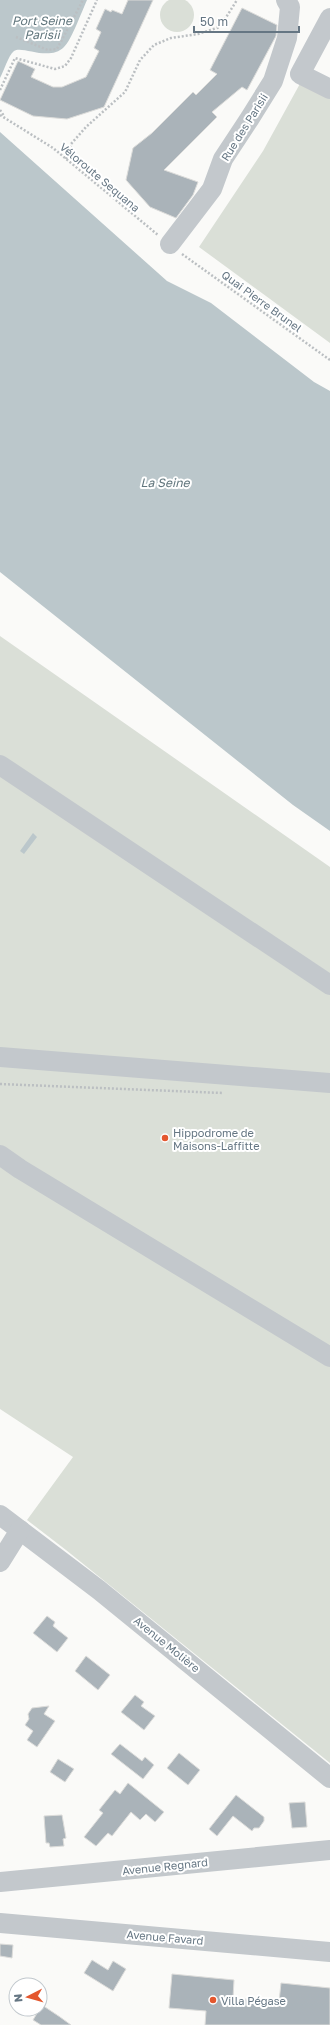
<svg xmlns="http://www.w3.org/2000/svg" width="330" height="2025" viewBox="0 0 330 2025" font-family="'Golos Text',sans-serif">
<style>
.green{fill:#dadfd7}
.water{fill:#bbc7cb}
.building{fill:#aab3b9;stroke:#dcdcda}
.lines{fill:none;stroke-linecap:round;stroke-linejoin:round}
.path{stroke:#bbbfc2;stroke-width:2.5;stroke-dasharray:2 2;stroke-linecap:butt}
.minor{stroke:#c3c8cc;stroke-width:20}
.poi-dot{fill:#e4572e;stroke:#fff;stroke-width:1.5}
.labels{text-anchor:middle;dominant-baseline:central;stroke-width:4;stroke-linejoin:round;paint-order:stroke}
.street-label{font-size:11px;fill:#657683;stroke:#fff}
.poi-label{font-size:11px;fill:#657683;stroke:#fff;text-anchor:start}
.water-label{font-size:12px;font-style:italic;fill:#60757c;stroke:#fff}
</style>
<rect width="100%" height="100%" fill="#fafaf8"/>
<g class="green">
<circle cx="177" cy="15" r="17"/>
<path d="M302 80 330 95V343L199 247 263 151Z"/>
<path d="M0 636 330 867V1763L66 1550 27 1520 73 1457 0 1409Z"/>
</g>
<g class="water">
<path d="M0 0H87C82 11 71 41 64 47 49 62 22 45 14 51 8 56 4 71 0 78Z"/>
<path d="M0 132 167 281 211 303 314 382 330 391V831L293 805 0 572Z"/>
<path d="M33 833 37 837 24 854 20 851Z"/>
</g>
<g class="building">
<path d="M128 0H153L104 107 67 119 33 116 0 100 18 61 35 69 31 77 53 87H62L86 77 99 51 94 48 101 32 96 29 105 9 111 12 112 10 122 14Z"/>
<path d="M242 8 277 25 276 36 247 90 242 87 212 112 217 117 164 170 198 182 193 195 176 218 150 207 126 180 133 148 152 133 193 92 196 95 217 74 210 70Z"/>
<path d="M47 1616 55 1622 53 1626 68 1638 57 1652 33 1633Z"/>
<path d="M86 1656 110 1675 98 1690 75 1671Z"/>
<path d="M135 1695 144 1702 141 1706 155 1716 144 1730 121 1712Z"/>
<path d="M49 1706 44 1714 55 1721 37 1747 27 1740 33 1731 25 1725 29 1719 28 1714 32 1708Z"/>
<path d="M120 1744 142 1761 145 1757 154 1765 143 1779 111 1754Z"/>
<path d="M179 1753 200 1770 188 1785 167 1768Z"/>
<path d="M58 1759 74 1769 65 1782 50 1772Z"/>
<path d="M128 1783 164 1812 155 1822 146 1814 140 1820 131 1812 112 1836 108 1833 96 1846 84 1837 103 1813 99 1810 115 1790 120 1794Z"/>
<path d="M236 1795 264 1817V1821L259 1828H254L252 1831 233 1816 217 1836 209 1829Z"/>
<path d="M305 1802 307 1827 292 1828 289 1803Z"/>
<path d="M62 1815 66 1838 63 1839 64 1846 50 1847 49 1843H46L44 1816Z"/>
<path d="M0 1944 13 1945 12 1958 0 1956Z"/>
<path d="M92 1960 108 1970 113 1961 126 1969 113 1991 84 1973Z"/>
<path d="M172 1974 234 1980 233 1998 279 2002 281 1983 330 1988V2025H205L206 2011 169 2008Z"/>
<path d="M42 2005 60 2017 71 2025H41L33 2020Z"/>
</g>
<g class="lines">
<g class="path">
<path d="M16 37 48 50 57 49 83 0"/>
<path d="M0 90 15 58 55 69 65 66 71 58 97 0"/>
<path d="M0 110 4 116"/>
<path d="M0 115 53 148 158 235"/>
<path d="M66 159 71 144 86 127 125 92 140 60 154 45 171 38 198 34 220 27 237 0"/>
<path d="M182 254 330 360"/>
<path d="M0 1084 223 1093"/>
</g>
<g class="minor">
<path d="M330 18 300 74 330 89"/>
<path d="M170 244 212 189 223 159 250 118 273 81 287 38 290 7 286 0"/>
<path d="M0 765 330 985"/>
<path d="M0 1057 330 1083"/>
<path d="M0 1155 20 1169 330 1357"/>
<path d="M0 1515 99 1590 330 1778"/>
<path d="M0 1562 20 1530"/>
<path d="M0 1882 330 1850"/>
<path d="M0 1923 330 1952"/>
</g>
</g>
<g class="poi-dot">
<circle cx="165" cy="1138" r="4"/>
<circle cx="213" cy="2000" r="4"/>
</g>
<g class="labels">
<g class="street-label">
<text transform="translate(244 127) rotate(-58)">Rue des Parisii</text>
<text transform="translate(100 177) rotate(40)">Véloroute Sequana</text>
<text transform="translate(262 301) rotate(36)">Quai Pierre Brunel</text>
<text transform="translate(167 1644) rotate(39)">Avenue Molière</text>
<text transform="translate(165 1866) rotate(-6)">Avenue Regnard</text>
<text transform="translate(165 1937) rotate(5)">Avenue Favard</text>
</g>
<g class="poi-label">
<text x="173" y="1132">Hippodrome de<tspan x="173" dy="13">Maisons-Laffitte</tspan></text>
<text x="221" y="2000">Villa Pégase</text>
</g>
<g class="water-label">
<text x="42" y="20">Port Seine<tspan x="42" dy="14">Parisii</tspan></text>
<text x="165" y="482">La Seine</text>
</g>
</g>
<g transform="translate(28 1997) rotate(264)"><circle r="19" fill="#ffffff" stroke="#c1c8cd"/>
<path d="M0-3L7 15L0 10L-7 15Z" fill="#e4572e"/>
<text y="-6" font-size="11" font-weight="bold" text-anchor="middle" fill="#657683">N</text>
</g>
<path d="M194 26v6h105v-6" fill="none" stroke="#657683" stroke-width="2"/>
<text x="200" y="26" font-size="12" fill="#657683" stroke="#ffffff" stroke-width="3" paint-order="stroke">50 m</text>
</svg>
